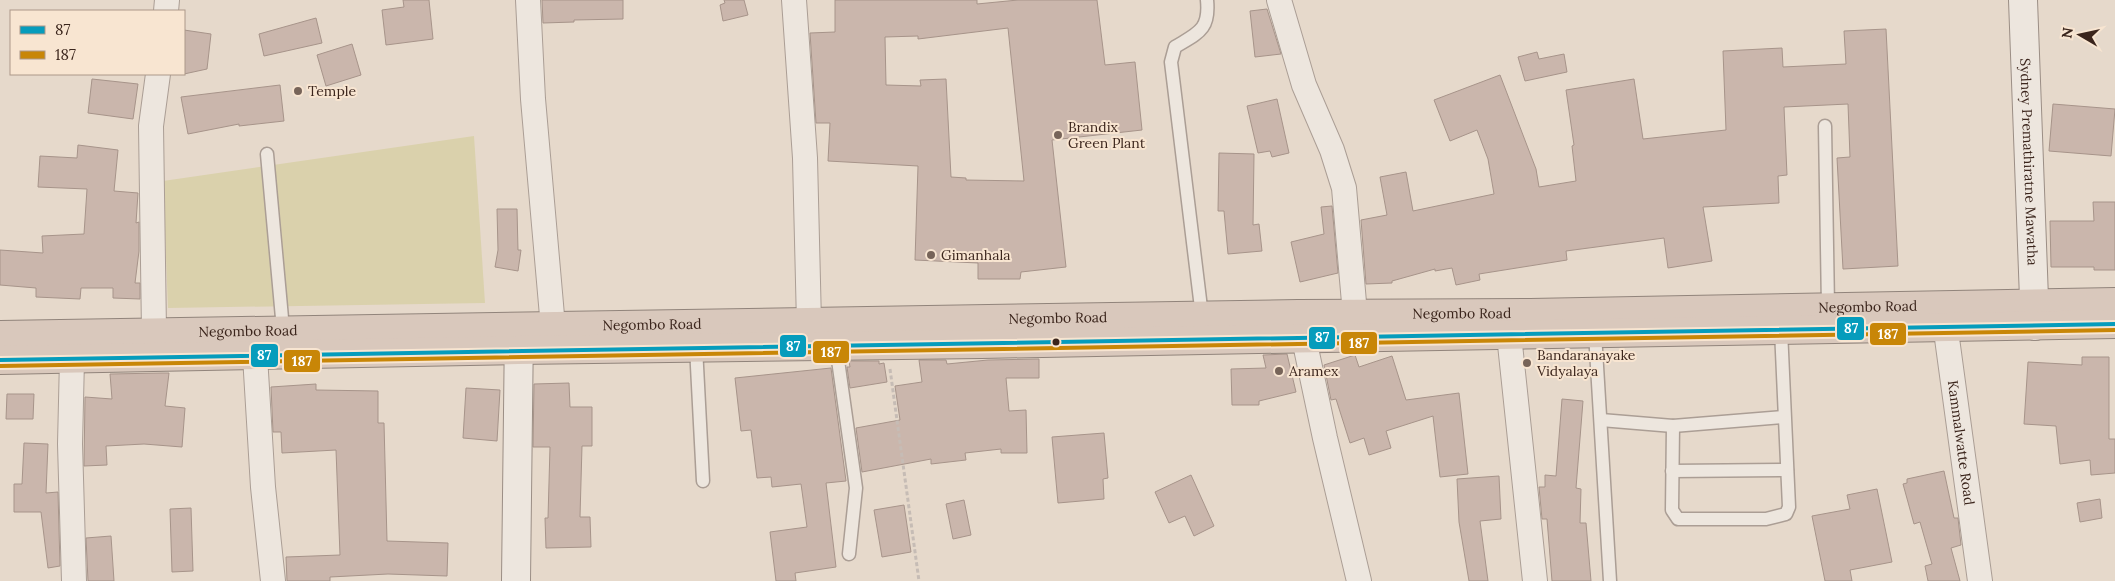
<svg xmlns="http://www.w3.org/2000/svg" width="2115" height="581" viewBox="0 0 2115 581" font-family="Lora,serif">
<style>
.green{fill:#dad1ac}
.building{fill:#cab6ac;stroke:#a7948a;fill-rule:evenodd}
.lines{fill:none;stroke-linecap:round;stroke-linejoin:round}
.lane-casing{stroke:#ab9e95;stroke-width:15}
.street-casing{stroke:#ab9e95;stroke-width:26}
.secondary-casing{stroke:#9b8e85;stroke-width:30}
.highway-casing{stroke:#91847b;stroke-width:30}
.path{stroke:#c6bcb5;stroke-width:3;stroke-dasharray:4 2.5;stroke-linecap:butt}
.lane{stroke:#ede6de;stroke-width:12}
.street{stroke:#ede6de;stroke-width:24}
.secondary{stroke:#ede6de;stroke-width:28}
.highway{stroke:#d9c8bc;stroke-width:28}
.bus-1-casing{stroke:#f8e5d1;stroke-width:8}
.bus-2-casing{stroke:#f8e5d1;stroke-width:8}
.bus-1{stroke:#069cbc;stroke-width:4}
.bus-2{stroke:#c88607;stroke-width:4}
.poi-dot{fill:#776459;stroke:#f8e5d1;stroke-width:2}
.bus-dot{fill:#3b251c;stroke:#f8e5d1;stroke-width:2}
.labels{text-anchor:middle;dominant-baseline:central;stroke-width:4;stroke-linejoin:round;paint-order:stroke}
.poi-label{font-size:14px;fill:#3b251c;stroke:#f8e5d1;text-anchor:start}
.street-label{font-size:14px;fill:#3b251c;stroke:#f8e5d1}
.line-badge{stroke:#f8e5d1;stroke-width:2}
.badge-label{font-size:14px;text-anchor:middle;font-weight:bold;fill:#fff}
</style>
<rect width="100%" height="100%" fill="#e6d9cb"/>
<path class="green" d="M474 136 485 303 168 308 163 181Z"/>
<g class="building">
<path d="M403 0H429L433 39 386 45 382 10 404 7Z"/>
<path d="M542 0H623V19L574 20V22L543 23Z"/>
<path d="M724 0H744L748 15 723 21 720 5 725 3Z"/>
<path d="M835 0H977V4L1018 0H1097L1105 65 1135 62 1142 130 1052 140 1066 267 1021 272 1020 279H978V263L915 260 918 166 828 161 830 123H816L810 33 835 32ZM1008 28 1024 181 966 180V178L951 177 946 79 920 80 921 86 886 85 885 37 918 36V39Z"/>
<path d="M1267 9 1281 54 1255 57 1250 11Z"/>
<path d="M316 18 322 43 264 56 259 34Z"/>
<path d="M1886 29 1898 266 1843 269 1837 158 1850 157 1848 104 1784 107 1787 175 1778 176 1779 203 1703 207 1712 261 1668 268 1664 238 1566 251 1567 260 1479 274 1480 280 1456 285 1452 268 1435 271V269L1392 281V283L1366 284 1361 220 1387 215 1380 177 1406 172 1413 211 1494 194 1488 159 1477 130 1450 141 1434 100 1500 75 1536 169 1539 187 1576 181 1572 146 1574 145 1566 90 1634 79 1643 139 1726 130 1723 51 1782 48 1783 67 1846 64 1844 31Z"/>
<path d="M184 30 211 34 207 69 184 74Z"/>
<path d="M352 44 361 75 326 86 317 55Z"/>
<path d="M1537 52 1539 59 1564 54 1567 72 1525 81 1518 57Z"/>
<path d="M92 79 138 84 133 119 88 113Z"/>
<path d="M280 85 284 121 239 126V124L188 134 181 97Z"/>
<path d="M1277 99 1289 153 1272 157 1270 151 1258 153 1247 106Z"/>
<path d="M2053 104 2115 109 2111 156 2049 151Z"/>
<path d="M78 145 118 150 114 191 138 193 136 223 139 222V251L135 283H140V299L113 298V288H81L80 299 36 297V288L0 285V250L43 253 42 236 84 234 87 189 38 187 40 156 77 158Z"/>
<path d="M1219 153 1254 154 1253 225 1259 224 1262 251 1228 254 1224 211H1218Z"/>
<path d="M2093 202H2115V270H2094V267H2051L2050 221H2094Z"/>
<path d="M1332 206 1338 273 1300 282 1291 242 1324 234 1321 207Z"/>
<path d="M497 209H517L518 250H521L518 271 495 267 498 250Z"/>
<path d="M1287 354 1296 392 1259 401V405H1232L1231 369 1266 368 1263 355Z"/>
<path d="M1355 355 1359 367 1392 356 1406 400 1459 393 1468 474 1440 477 1433 416 1386 431 1391 448 1369 455 1364 438 1350 443 1336 399 1331 400 1324 365Z"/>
<path d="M2082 357H2109V439H2115V473L2091 475 2090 460 2060 464 2056 426 2024 424 2028 362 2082 365Z"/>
<path d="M1039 359V378H1006L1009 411 1026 410 1027 453H1001V449L965 453 966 460 931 464V459L862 472 856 428 900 420 895 386 922 382 919 360H946L947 364 988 360Z"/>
<path d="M849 361H879V364L884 363 887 382 850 388 847 367H850Z"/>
<path d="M831 368 846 481 826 483 836 567 795 573 796 581H776L770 532 807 527 801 484 772 487 771 477 757 478 751 430 741 431 735 378Z"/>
<path d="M162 373H169L165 406 185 408 182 447 144 444 106 446 107 465 84 466 85 397 112 399 110 374Z"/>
<path d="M569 383 570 407H592V446H582L580 517H590L591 547 546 548 545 518H548L550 447H533L534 384Z"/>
<path d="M316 384V390L378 391V423H384L387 541 448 543 447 576 388 574 330 577V581H287L286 557 340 555 336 450 282 453 281 432H273L271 387Z"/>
<path d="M466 388 500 390 497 441 463 438Z"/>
<path d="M7 394H34L33 419H6Z"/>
<path d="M1562 399 1583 401 1576 488 1581 489 1580 523H1586L1591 581H1552L1547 519H1542L1539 487H1545V475L1556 476Z"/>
<path d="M1104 433 1108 478 1103 479 1104 499 1058 503 1052 437Z"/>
<path d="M24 443 48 444 46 493 58 492 60 566 48 568 41 512H14V484H22Z"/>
<path d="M1944 471 1954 518H1958L1961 545 1951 548 1960 581H1928L1925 566 1932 564 1920 522 1914 524 1903 484 1907 483V479Z"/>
<path d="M1191 475 1214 526 1194 536 1185 516 1169 523 1155 492Z"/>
<path d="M1499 476 1501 519 1480 521 1488 581H1469L1459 522 1457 479Z"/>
<path d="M1877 489 1892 562 1850 570 1852 581H1825L1812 516 1850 509 1847 495Z"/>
<path d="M2100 499 2102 518 2080 522 2077 503Z"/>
<path d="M964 500 971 535 953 539 946 504Z"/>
<path d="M904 505 911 552 882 557 874 510Z"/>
<path d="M191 508 193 571 172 572 170 509Z"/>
<path d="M111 536 114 581H88L86 538Z"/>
</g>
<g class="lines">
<g class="lane-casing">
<g id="lane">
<path d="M1825 126 1828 307"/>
<path d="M267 154 283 329"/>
<path d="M1202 316 1171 62 1175 47C1198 33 1210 30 1207 0"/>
<path d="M1595 333 1610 581"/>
<path d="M836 346 856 488 849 554"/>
<path d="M696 347 703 481"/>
<path d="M1601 420 1673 426 1784 417"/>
<path d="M1673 426 1672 510 1678 519H1766L1786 514 1789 507 1781 330"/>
<path d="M1672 471 1787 470"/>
</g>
</g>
<g class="street-casing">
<g id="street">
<path d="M528 0 533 99 553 327"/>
<path d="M794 0 805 158 809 323"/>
<path d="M1279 0 1304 85 1332 150 1344 188 1355 314"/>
<path d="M166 11 167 0"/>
<path id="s1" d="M1943 309 1980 581"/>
<path d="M1300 320 1325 438 1359 581"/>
<path d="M154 331 151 126 158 74"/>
<path d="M1509 335 1535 581"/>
<path d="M255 356 263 487 273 581"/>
<path d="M72 359 70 444 74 581"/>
</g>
</g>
<g class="secondary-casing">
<g id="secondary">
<path id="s2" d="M2023 0 2035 326"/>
<path d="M516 581 519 328"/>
</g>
</g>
<g class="highway-casing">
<g id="highway">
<path id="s3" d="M0 335 1298 314 1530 313 2115 302"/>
<path d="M0 360 518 350 981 344 2115 324"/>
</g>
</g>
<path class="path" d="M890 369 919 581"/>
<use href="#lane" class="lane"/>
<use href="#street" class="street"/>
<use href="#secondary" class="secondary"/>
<use href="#highway" class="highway"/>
<g class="bus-1-casing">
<path id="bus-1" d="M0 360 2115 324"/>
</g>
<g class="bus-2-casing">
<path id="bus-2" d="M0 366 2115 330"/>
</g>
<use href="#bus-1" class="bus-1"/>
<use href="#bus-2" class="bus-2"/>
</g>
<g class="poi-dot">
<circle cx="298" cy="91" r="5"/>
<circle cx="1058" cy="135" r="5"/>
<circle cx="931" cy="255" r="5"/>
<circle cx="1527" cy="363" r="5"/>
<circle cx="1279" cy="371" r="5"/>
</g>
<circle class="bus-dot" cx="1056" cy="342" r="4.5"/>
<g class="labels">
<g class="poi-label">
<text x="308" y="91">Temple</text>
<text x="1068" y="127">Brandix<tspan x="1068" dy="16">Green Plant</tspan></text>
<text x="941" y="255">Gimanhala</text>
<text x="1537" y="355">Bandaranayake<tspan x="1537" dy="16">Vidyalaya</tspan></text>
<text x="1289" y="371">Aramex</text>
</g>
<g class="street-label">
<text stroke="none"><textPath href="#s2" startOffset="162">Sydney Premathiratne Mawatha</textPath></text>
<text stroke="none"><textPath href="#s3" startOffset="1868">Negombo Road</textPath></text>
<text stroke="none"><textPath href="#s3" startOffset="1462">Negombo Road</textPath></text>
<text stroke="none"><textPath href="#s3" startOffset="1058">Negombo Road</textPath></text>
<text stroke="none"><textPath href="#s3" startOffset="652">Negombo Road</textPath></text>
<text stroke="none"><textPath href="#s3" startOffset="248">Negombo Road</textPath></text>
<text stroke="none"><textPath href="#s1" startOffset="135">Kammalwatte Road</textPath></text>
</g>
</g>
<g class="line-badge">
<rect x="1836" y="316" width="29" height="25" rx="5" fill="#069cbc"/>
<rect x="1869" y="322" width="38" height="24" rx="5" fill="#c88607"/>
<rect x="1308" y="326" width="28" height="24" rx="5" fill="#069cbc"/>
<rect x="1340" y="331" width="38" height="24" rx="5" fill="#c88607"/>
<rect x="779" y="334" width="28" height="24" rx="5" fill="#069cbc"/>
<rect x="812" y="340" width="38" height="24" rx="5" fill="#c88607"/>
<rect x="250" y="343" width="29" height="25" rx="5" fill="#069cbc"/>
<rect x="283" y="349" width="38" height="24" rx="5" fill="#c88607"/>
</g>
<g class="badge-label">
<text x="1851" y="333">87</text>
<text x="1888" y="339">187</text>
<text x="1322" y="342">87</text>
<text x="1359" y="348">187</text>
<text x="793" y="351">87</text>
<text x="831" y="357">187</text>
<text x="264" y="360">87</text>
<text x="302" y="366">187</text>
</g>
<rect x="10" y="10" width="175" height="65" fill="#f8e5d1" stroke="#ac9889"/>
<rect x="20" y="26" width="25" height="8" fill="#069cbc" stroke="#ac9889"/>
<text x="55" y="35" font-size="15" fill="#3b251c">87</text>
<rect x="20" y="51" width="25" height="8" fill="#c88607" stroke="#ac9889"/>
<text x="55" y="60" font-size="15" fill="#3b251c">187</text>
<g transform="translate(2080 35) rotate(279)" stroke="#f8e5d1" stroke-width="4" paint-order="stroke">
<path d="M0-4L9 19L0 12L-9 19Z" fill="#3b251c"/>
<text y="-8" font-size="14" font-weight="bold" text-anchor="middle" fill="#3b251c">N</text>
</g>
</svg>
